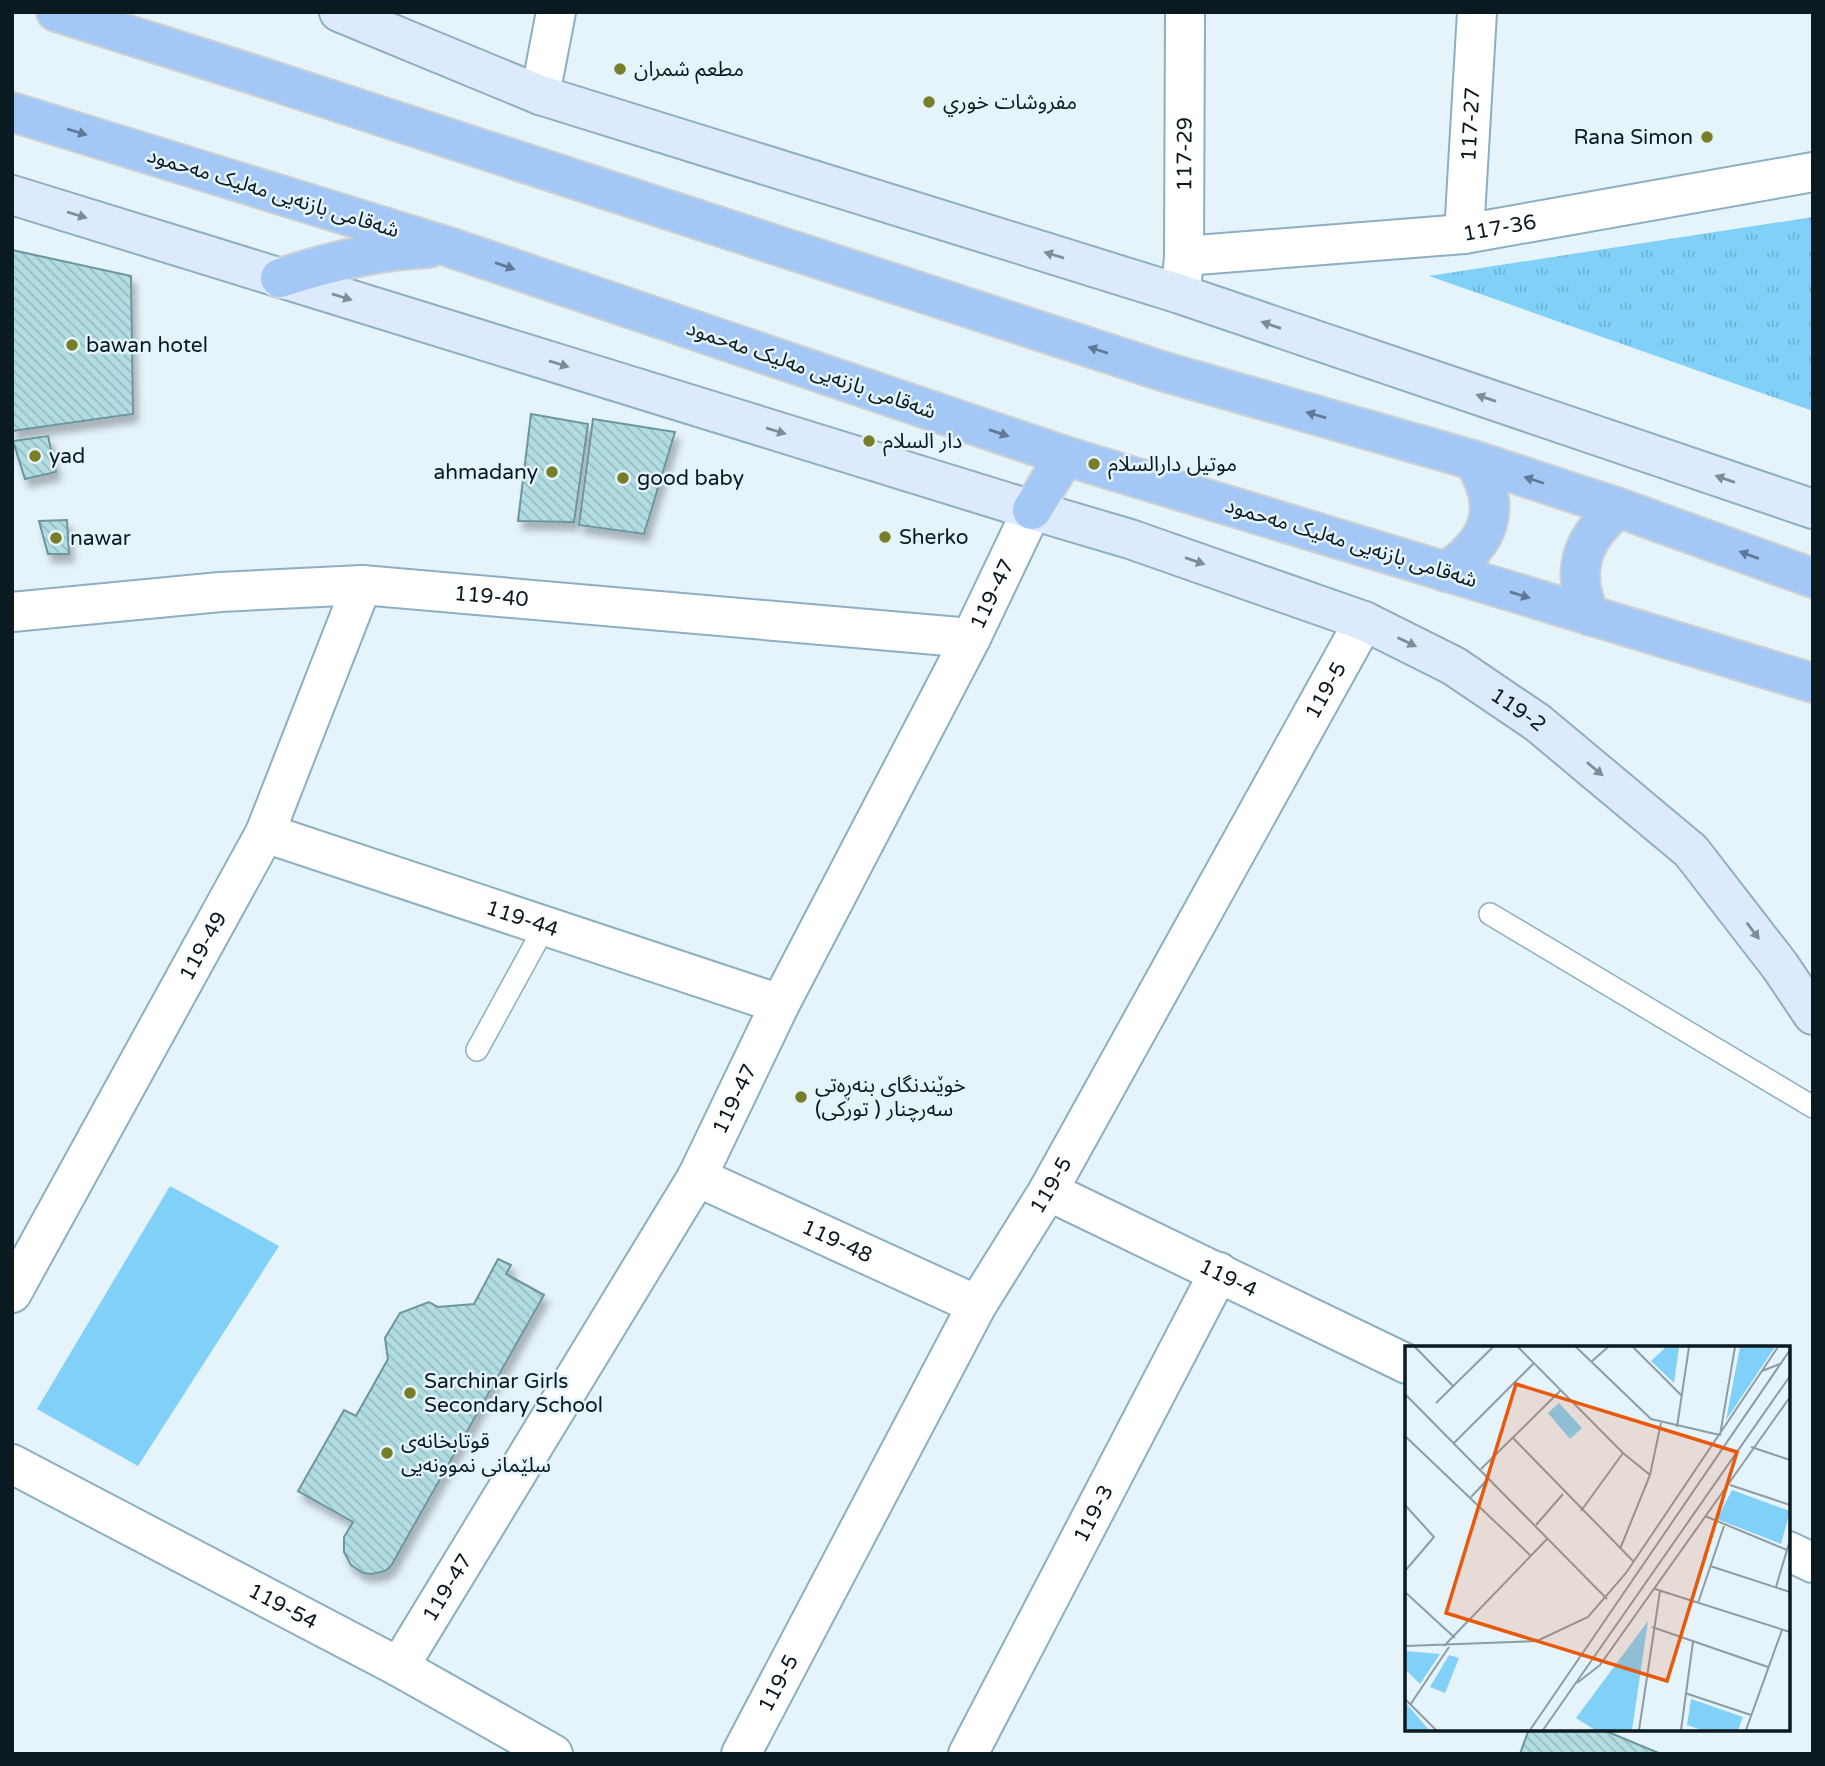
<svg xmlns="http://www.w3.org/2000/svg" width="1825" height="1766" viewBox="0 0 1825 1766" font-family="'Varela Round','Noto Sans Arabic',sans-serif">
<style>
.grass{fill:#80d0f8}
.park{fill:url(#park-tufts)}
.building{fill:url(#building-back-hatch);stroke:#6d969c;stroke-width:2;filter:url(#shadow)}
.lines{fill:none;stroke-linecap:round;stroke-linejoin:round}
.service-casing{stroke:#8cafc1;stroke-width:24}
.minor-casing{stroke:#8cafc1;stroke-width:42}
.secondary-casing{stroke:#8cafc1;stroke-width:42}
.trunk-casing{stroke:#ced1d2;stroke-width:42}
.service{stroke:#fff;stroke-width:21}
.minor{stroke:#fff;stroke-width:38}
.secondary{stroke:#ddeafc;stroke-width:38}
.trunk{stroke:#a4c8f6;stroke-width:38}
.oneway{fill:#5f7996}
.oneway2{fill:#7e8c99}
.poi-dot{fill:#787e28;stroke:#e5f3fb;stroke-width:2.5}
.labels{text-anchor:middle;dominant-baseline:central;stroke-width:5;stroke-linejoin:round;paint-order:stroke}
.poi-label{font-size:21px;fill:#0b1920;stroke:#e5f3fb;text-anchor:start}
.street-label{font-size:21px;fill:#0b1920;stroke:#e5f3fb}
.inset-road{fill:none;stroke:#8e9ca3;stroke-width:2}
.view{fill:#e8590c;fill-opacity:0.15;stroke:#e8590c;stroke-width:3.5}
.inset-edge{fill:none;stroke:#0b1920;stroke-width:3.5}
</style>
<defs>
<pattern id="park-tufts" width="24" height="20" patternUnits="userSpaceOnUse" patternTransform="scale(1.75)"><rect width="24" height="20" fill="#80d0f8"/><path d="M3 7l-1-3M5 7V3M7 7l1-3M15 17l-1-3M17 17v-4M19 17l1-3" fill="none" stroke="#6db2d4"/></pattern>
<pattern id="building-back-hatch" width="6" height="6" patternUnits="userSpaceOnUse" patternTransform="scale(1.75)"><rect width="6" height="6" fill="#b0dce2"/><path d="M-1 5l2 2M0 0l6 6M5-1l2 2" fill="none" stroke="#96bcc2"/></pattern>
<filter id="shadow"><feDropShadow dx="4.5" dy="8" stdDeviation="3.5" flood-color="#0004"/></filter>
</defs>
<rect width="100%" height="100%" fill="#e5f3fb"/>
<path class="grass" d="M170 1186 279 1246 138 1466 37 1409Z"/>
<path class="park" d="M1813 217V411L1429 276Z"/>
<g class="building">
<path d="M12 250 131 276 133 414 12 431Z"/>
<path d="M531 414 588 424 574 522 518 521Z"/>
<path d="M593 419 675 432 644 534 579 525Z"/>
<path d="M48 436 56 472 25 479 13 441Z"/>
<path d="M67 520 69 554H48L39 521Z"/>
<path d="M498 1259 511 1265 506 1274 544 1295 391 1566 385 1571 372 1574 363 1573 351 1565 344 1552V1537L353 1522 298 1491 344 1410 356 1416 388 1359 385 1338 400 1313 429 1302 438 1307 474 1304Z"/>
<path d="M1529 1729H1601L1661 1754H1520Z"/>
</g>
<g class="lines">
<g class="service-casing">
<g id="service">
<path d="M1490 914 1813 1107"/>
<path d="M477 1050 545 926"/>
</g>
</g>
<g class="minor-casing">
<g id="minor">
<path d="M540 95 556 12"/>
<path id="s1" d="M1464 234 1477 12"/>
<path id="s2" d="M1184 256 1464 234 1813 172"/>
<path id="s3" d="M1182 280 1184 256 1185 12"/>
<path id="s4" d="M12 612 220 592 362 585 971 638"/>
<path id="s5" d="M265 833 780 1004"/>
<path id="s6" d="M697 1177 977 1305"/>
<path id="s7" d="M1048 1191 1407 1364"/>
<path id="s8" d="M12 1293 265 833 362 585"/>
<path id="s9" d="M12 1464 399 1667 553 1754"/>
<path d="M1788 1551 1813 1563"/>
<path id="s10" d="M399 1667 697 1177 780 1004 971 638 1032 510"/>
<path id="s11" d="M741 1754 977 1305 1048 1191 1364 621"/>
<path id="s12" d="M968 1754 1219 1272"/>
</g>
</g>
<g class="secondary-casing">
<g id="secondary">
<path d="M339 12 540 95 1180 294 1813 509"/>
<path id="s13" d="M12 195 1032 510 1130 539 1364 621 1454 666 1538 723 1691 851 1780 966 1813 1015"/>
</g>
</g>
<g class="trunk-casing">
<g id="trunk">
<path d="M56 12 258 76 1165 372 1473 460 1619 508 1813 578"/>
<path d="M12 112 449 247 1065 456 1813 683"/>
<path d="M280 278C329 262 377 250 429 248"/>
<path d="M1032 510 1065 456"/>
<path d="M1445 572C1490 543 1504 507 1473 460"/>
<path d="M1590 616C1570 571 1581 538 1619 508"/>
</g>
</g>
<use href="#service" class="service"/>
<use href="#minor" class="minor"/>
<use href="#secondary" class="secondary"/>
<use href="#trunk" class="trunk"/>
</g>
<defs><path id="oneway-solid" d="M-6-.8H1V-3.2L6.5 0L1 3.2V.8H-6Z" transform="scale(1.75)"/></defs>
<g class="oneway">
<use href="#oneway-solid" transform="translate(77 132) rotate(17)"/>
<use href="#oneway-solid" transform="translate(505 266) rotate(19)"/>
<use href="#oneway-solid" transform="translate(1098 350) rotate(-162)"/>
<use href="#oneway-solid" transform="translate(1316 415) rotate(-164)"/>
<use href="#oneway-solid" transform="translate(999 433) rotate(19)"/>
<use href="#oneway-solid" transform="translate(1534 480) rotate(-162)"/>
<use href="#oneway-solid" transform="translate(1749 555) rotate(-160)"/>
<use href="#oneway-solid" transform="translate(1520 595) rotate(17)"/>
</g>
<g class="oneway2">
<use href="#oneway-solid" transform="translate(77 215) rotate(17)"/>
<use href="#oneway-solid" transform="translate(1054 255) rotate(-163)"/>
<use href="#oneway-solid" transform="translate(342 297) rotate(17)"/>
<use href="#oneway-solid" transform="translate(1271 325) rotate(-161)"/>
<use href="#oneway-solid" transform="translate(559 364) rotate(17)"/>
<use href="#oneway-solid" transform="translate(1486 398) rotate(-161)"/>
<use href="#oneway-solid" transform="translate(776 431) rotate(17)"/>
<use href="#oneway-solid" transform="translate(1725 479) rotate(-161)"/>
<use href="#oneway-solid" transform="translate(1195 561) rotate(19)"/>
<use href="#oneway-solid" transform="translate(1407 642) rotate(26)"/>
<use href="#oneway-solid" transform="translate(1595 769) rotate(40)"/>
<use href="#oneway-solid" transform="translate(1753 931) rotate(53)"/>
</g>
<g class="poi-dot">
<circle cx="620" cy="69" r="7"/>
<circle cx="929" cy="102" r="7"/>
<circle cx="1707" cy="137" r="7"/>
<circle cx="72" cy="345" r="7"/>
<circle cx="869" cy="441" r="7"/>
<circle cx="35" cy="456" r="7"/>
<circle cx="1094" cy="464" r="7"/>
<circle cx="552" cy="472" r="7"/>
<circle cx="623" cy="478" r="7"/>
<circle cx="885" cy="537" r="7"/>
<circle cx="56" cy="538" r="7"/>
<circle cx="801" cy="1097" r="7"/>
<circle cx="410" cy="1393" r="7"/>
<circle cx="387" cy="1453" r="7"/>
</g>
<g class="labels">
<g class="poi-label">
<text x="634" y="69">مطعم شمران</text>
<text x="943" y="102">مفروشات خوري</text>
<text x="1693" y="137" text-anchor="end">Rana Simon</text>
<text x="86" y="345">bawan hotel</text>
<text x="883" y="441">دار السلام</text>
<text x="49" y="456">yad</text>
<text x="1108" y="464">موتيل دارالسلام</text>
<text x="538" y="472" text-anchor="end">ahmadany</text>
<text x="637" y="478">good baby</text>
<text x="899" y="537">Sherko</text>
<text x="70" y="538">nawar</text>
<text x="815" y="1085">خوێندنگای بنەڕەتی<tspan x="815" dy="24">سەرچنار ( تورکی)</tspan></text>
<text x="424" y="1381">Sarchinar Girls<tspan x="424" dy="24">Secondary School</tspan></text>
<text x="401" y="1441">قوتابخانەی<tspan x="401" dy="24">سلێمانی نموونەیی</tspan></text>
</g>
<g class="street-label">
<text stroke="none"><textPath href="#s1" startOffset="110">117-27</textPath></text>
<text stroke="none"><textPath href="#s3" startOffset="126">117-29</textPath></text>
<text transform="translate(273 193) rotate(17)">شەقامی بازنەیی مەلیک مەحمود</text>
<text stroke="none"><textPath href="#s2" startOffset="317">117-36</textPath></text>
<text transform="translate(811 370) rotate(19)">شەقامی بازنەیی مەلیک مەحمود</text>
<text transform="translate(1351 543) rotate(17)">شەقامی بازنەیی مەلیک مەحمود</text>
<text stroke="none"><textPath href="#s10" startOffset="1227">119-47</textPath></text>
<text stroke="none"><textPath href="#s4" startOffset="481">119-40</textPath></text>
<text stroke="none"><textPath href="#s11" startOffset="1214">119-5</textPath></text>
<text stroke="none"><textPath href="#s13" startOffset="1596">119-2</textPath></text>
<text stroke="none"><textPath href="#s5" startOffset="271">119-44</textPath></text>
<text stroke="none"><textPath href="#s8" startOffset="396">119-49</textPath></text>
<text stroke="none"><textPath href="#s10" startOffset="660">119-47</textPath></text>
<text stroke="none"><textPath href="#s11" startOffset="648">119-5</textPath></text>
<text stroke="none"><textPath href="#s6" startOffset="154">119-48</textPath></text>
<text stroke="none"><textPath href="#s7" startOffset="200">119-4</textPath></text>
<text stroke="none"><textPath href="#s12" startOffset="271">119-3</textPath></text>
<text stroke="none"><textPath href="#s10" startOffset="93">119-47</textPath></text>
<text stroke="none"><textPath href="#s9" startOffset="306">119-54</textPath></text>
<text stroke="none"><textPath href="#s11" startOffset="80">119-5</textPath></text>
</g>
</g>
<g transform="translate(1405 1346)">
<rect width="385" height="385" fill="#e5f3fb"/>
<path d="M154 57 177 82 165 93 143 67Z" fill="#80d0f8"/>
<path d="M335 1H370L321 74ZM327 144 385 165 376 198 312 173ZM243 275 227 384H190L171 372ZM0 305 35 308 15 338 0 323ZM44 309 54 312 40 347 25 341ZM286 353 338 371 333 384H297L282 379ZM0 356 24 384H0Z" fill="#80d0f8"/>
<path d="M261 1H274L269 37 246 15Z" fill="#80d0f8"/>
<path class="inset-road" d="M10 1 49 41M113 1 218 107 245 129M171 1 246 73 315 89 330 1M228 1 277 50M186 16 203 1M357 25 377 17M0 48 202 253M31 57 88 1M272 81 284 1M0 90 126 210M108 92 229 216M49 97 129 17M346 101 385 114M76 123 156 44M325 139 385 159M66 151 84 132M0 159 29 191 0 225M176 165 218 107M300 170 382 204M131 179 158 148M215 203 245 129 256 77M305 220 385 246M371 241 385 194M250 243 385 286M0 246 50 292M293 257 319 180M247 281 363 321M0 300 132 295 183 271 221 227 373 1M39 300 143 192M172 337 195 319 385 51M280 347 346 369M0 353 31 384M5 359 44 301M125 384 385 4M138 384 385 30M234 384 255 245M276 384 288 296M341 384 377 284"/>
<path class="view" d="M111 38 332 106 262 335 41 267Z"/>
<rect width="385" height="385" class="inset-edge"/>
</g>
<rect width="1825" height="1766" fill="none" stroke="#0b1920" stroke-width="28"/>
</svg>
